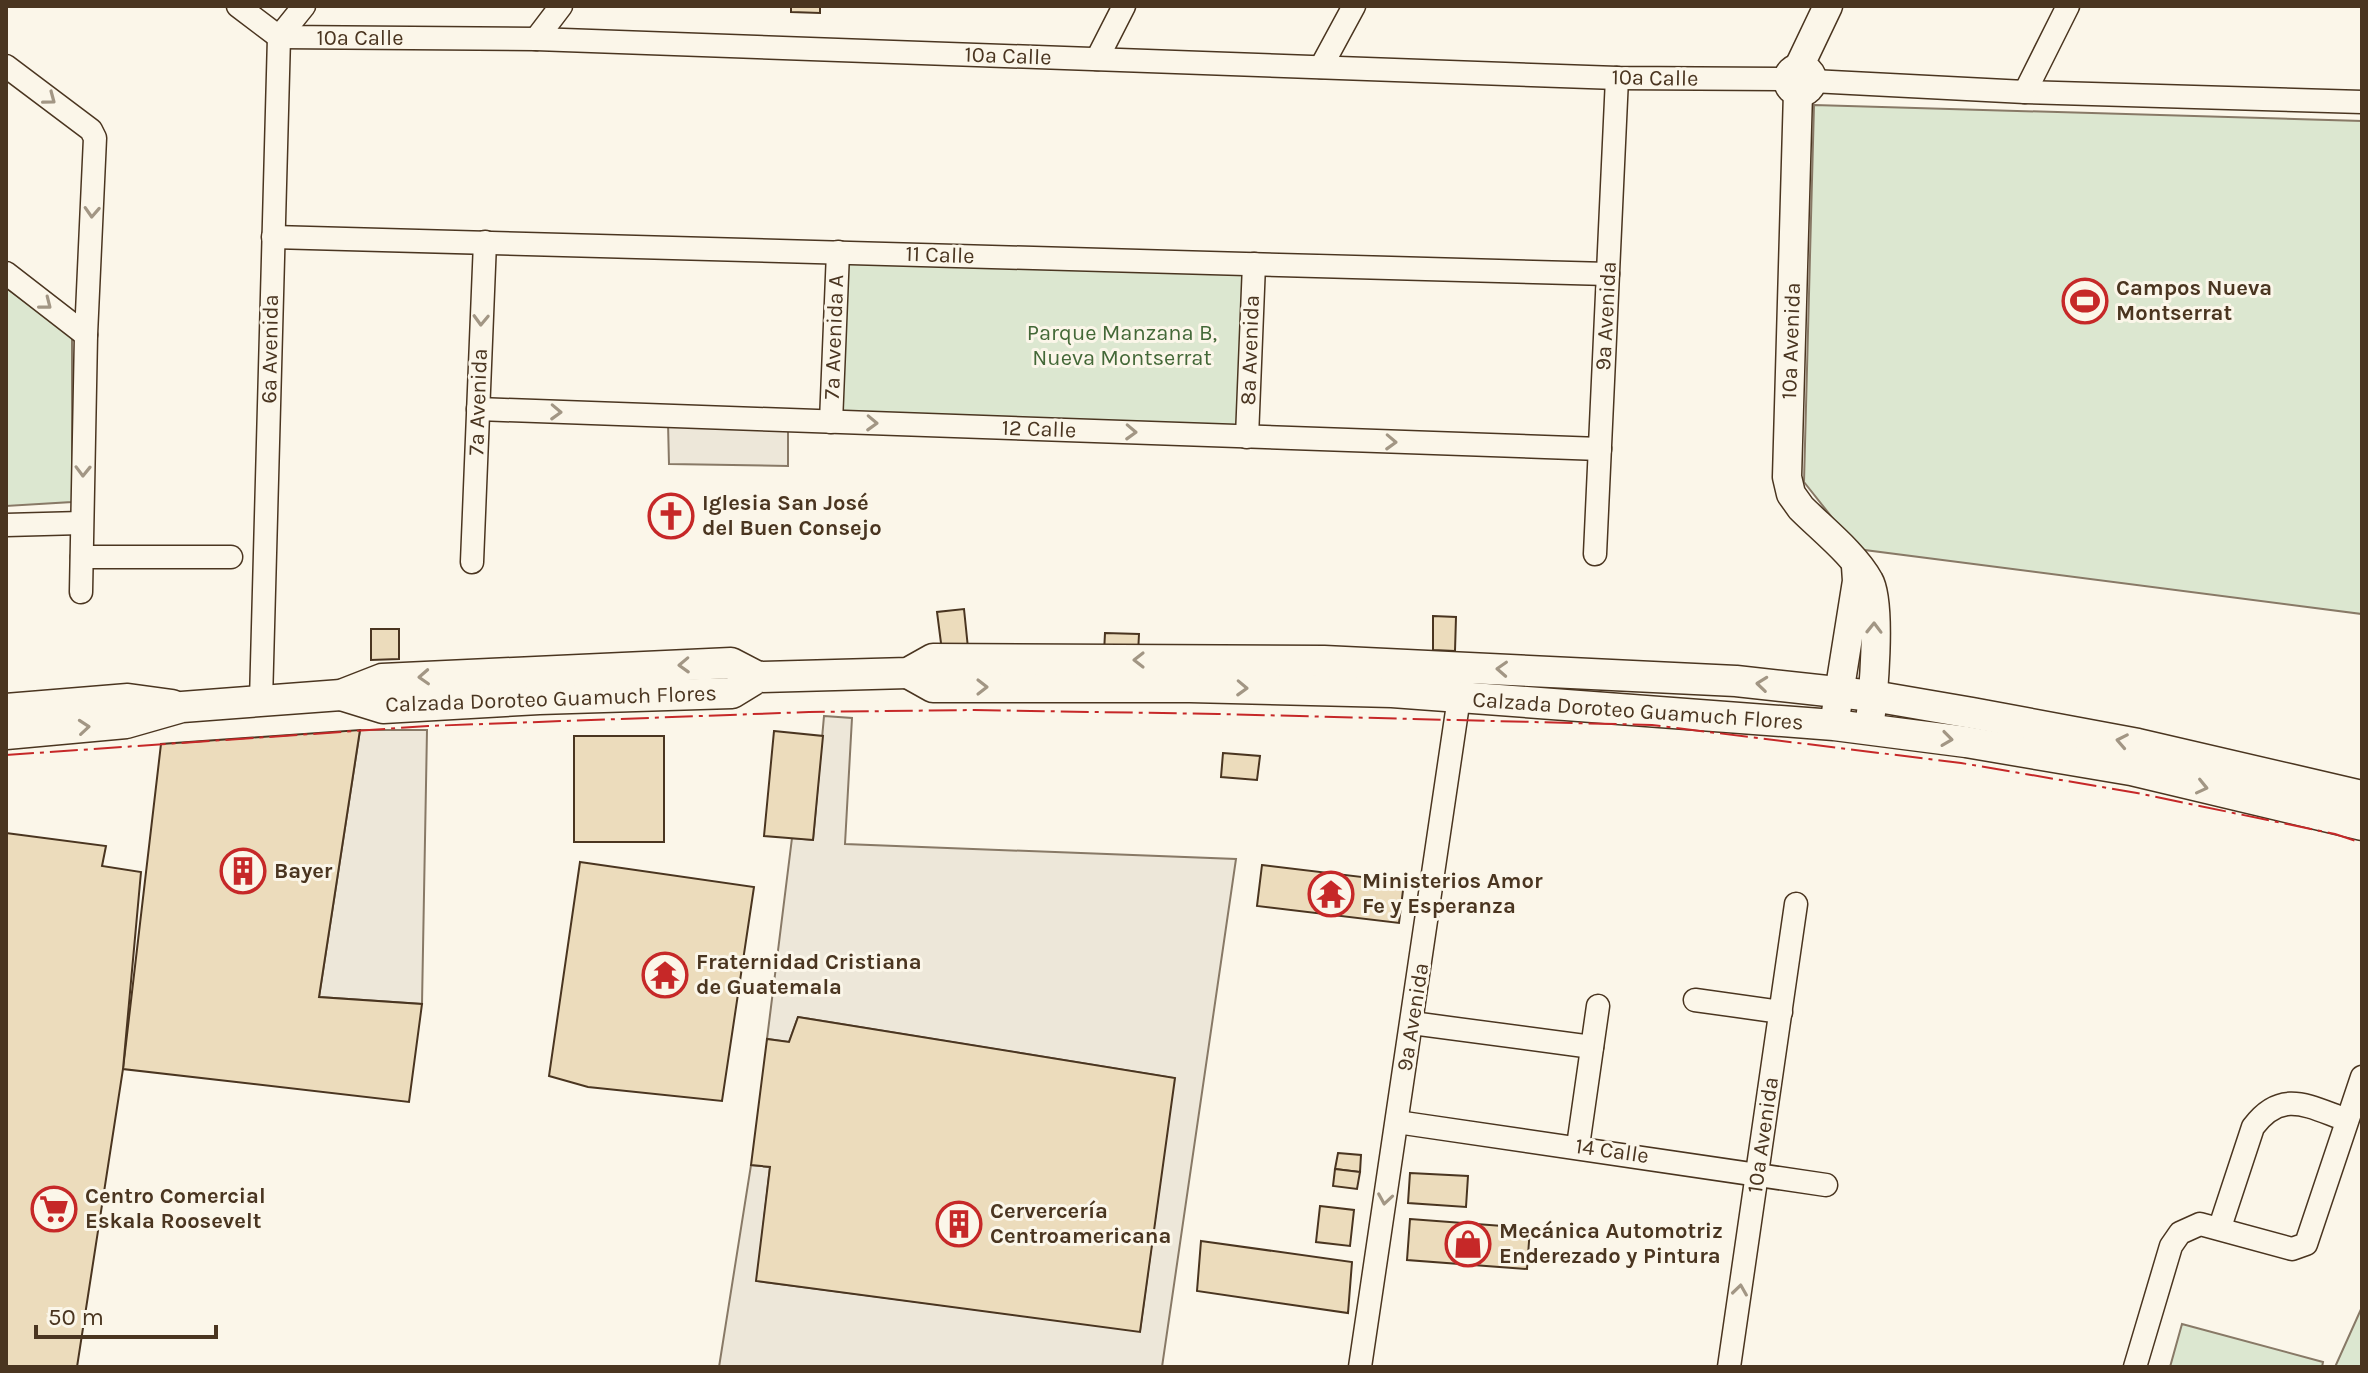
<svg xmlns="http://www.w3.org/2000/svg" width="2368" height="1373" viewBox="0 0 2368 1373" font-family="Karla,sans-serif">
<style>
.green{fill:#dce7d0;stroke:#887966;stroke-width:2}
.parking{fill:#ede7d9;stroke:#887966;stroke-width:2}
.building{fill:#ecdcbc;stroke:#4a3520;stroke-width:2}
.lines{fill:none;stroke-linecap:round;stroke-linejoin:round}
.minor-casing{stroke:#4a3520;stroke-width:25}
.tertiary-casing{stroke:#4a3520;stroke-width:31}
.secondary-casing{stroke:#4a3520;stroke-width:33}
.minor{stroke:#fbf6e9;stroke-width:22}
.tertiary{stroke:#fbf6e9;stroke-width:28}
.secondary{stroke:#fbf6e9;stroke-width:30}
.power{stroke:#c62828;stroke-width:2;stroke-dasharray:28 6 4 6;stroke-linecap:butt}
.oneway{stroke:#a29684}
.labels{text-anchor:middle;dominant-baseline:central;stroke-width:6;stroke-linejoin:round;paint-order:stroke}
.street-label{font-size:22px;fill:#4a3520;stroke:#fbf6e9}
.poi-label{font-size:22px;font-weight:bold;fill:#4a3520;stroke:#fbf6e9;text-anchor:start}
.park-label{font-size:22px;fill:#436837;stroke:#fbf6e9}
</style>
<rect width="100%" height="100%" fill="#fbf6e9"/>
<g class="green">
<path d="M1814 105 2362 121V614L1857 549 1804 482Z"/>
<path d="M845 260 1248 271 1241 429 840 414Z"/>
<path d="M6 288 72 336V502L6 506Z"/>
<path d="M2362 1307V1367H2335Z"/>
<path d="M2182 1324 2323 1362 2322 1367H2170Z"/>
</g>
<g class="parking">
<path d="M668 423 788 426V466L669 464Z"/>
<path d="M824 716 852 718 845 844 1236 859 1162 1367H719L751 1165 770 1167 757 1281 1140 1331 1174 1078 798 1017 789 1042 767 1039 792 838 813 840Z"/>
<path d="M360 730H427L422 1004 319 997Z"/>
</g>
<g class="building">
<path d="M791 6H820V13L791 12Z"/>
<path d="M964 609 968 648 942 651 937 612Z"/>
<path d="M1433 616 1456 617 1455 651 1433 650Z"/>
<path d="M371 629H399V659L371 660Z"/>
<path d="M1105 633 1139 634 1138 654 1104 653Z"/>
<path d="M360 730 319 997 422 1004 409 1102 123 1069 161 744Z"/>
<path d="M774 731 823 736 813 840 764 836Z"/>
<rect x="574" y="736" width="90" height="106"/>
<path d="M1223 753 1260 756 1257 780 1221 777Z"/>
<path d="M6 833 106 846 102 866 141 872 123 1069 77 1367H6Z"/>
<path d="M580 862 754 887 722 1101 588 1087 549 1076Z"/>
<path d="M1262 865 1404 882 1399 923 1257 906Z"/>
<path d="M798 1017 1175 1078 1140 1332 756 1281 770 1167 751 1165 767 1039 789 1042Z"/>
<path d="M1338 1153 1361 1155 1360 1172 1335 1169Z"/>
<path d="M1335 1169 1360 1172 1357 1189 1333 1186Z"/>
<path d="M1410 1173 1468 1176 1466 1207 1408 1203Z"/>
<path d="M1320 1206 1354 1210 1350 1246 1316 1242Z"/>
<path d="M1410 1219 1530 1228 1527 1269 1407 1260Z"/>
<path d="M1201 1241 1352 1262 1348 1313 1197 1291Z"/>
</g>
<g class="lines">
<g class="minor-casing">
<g id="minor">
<path d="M238 6 279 37 536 39 1617 78 1788 79"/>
<path d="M536 39 561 6"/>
<path d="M1097 59 1124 6"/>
<path d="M6 66 91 130 95 138 86 335 81 592"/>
<path d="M1321 67 1354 6"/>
<path d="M1812 81 2025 92 2362 102"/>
<path d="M2025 92 2068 6"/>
<path d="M273 237 1608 274"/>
<path d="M6 273 86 335"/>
<path d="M478 409 1600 449"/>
<path d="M831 422 838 252"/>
<path d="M1247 437 1254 264"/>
<path d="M6 525 81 523"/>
<path d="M1595 554 1617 78"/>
<path d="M82 557H231"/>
<path d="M472 562 485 242"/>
<path d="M261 701 279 37 304 6"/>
<path d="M1695 1000 1781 1012"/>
<path d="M1412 1023 1592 1047"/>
<path d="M1397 1122 1826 1185"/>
<path d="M1578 1146 1598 1006"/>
<path d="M2220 1227 2253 1127C2282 1088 2309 1107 2347 1120"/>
<path d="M1360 1367 1461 684"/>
<path d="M1729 1367 1796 904"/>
<path d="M2135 1367 2171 1246 2180 1233 2200 1224 2292 1249 2306 1244 2362 1077"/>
</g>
</g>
<g class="tertiary-casing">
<g id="tertiary">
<circle cx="1800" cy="80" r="12"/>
<path d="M1798 69 1828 6"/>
<path d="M1798 92 1787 477 1791 494 1801 508C1822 529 1855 555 1869 581 1882 603 1873 700 1869 729"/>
<path d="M1834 725 1857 581 1856 566"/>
</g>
</g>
<g class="secondary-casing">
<g id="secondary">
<path d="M908 673 933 687H1190L1392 692 1834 725 1966 742 2131 770 2362 825"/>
<path d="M341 695 383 708 539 699 732 693 758 677 908 673 933 659 1324 661 1736 681 1873 696 1972 713 2138 744 2362 796"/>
<path d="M6 709 128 699 172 705"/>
<path d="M6 734 126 723 182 707 341 695 382 679 731 663 758 677"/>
</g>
</g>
<use href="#minor" class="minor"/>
<use href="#tertiary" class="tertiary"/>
<use href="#secondary" class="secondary"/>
<path class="power" d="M6 755 428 726 809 712 974 710 1218 714 1652 725 1961 763 2137 793 2335 834 2362 843"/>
</g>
<defs><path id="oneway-chevron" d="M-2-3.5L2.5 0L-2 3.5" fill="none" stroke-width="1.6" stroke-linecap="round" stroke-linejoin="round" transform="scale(2)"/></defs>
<g class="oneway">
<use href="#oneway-chevron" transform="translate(50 99) rotate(37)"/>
<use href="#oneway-chevron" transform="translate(92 212) rotate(93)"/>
<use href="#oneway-chevron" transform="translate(46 304) rotate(38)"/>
<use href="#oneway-chevron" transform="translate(481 320) rotate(92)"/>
<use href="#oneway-chevron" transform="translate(556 412) rotate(2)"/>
<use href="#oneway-chevron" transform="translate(872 423) rotate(2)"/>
<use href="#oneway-chevron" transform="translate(1131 432) rotate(2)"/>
<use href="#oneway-chevron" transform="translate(1391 442) rotate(2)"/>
<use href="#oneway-chevron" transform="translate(83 471) rotate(91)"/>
<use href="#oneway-chevron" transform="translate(1874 628) rotate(-89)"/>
<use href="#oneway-chevron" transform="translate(1139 660) rotate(180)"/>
<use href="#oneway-chevron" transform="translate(684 665) rotate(178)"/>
<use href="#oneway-chevron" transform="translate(1502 669) rotate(-177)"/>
<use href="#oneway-chevron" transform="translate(424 677) rotate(177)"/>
<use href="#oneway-chevron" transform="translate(1762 684) rotate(-174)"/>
<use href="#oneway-chevron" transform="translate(982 687)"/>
<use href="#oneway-chevron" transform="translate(1242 688) rotate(2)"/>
<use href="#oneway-chevron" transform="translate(84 727) rotate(-5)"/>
<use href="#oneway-chevron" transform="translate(1947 739) rotate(8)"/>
<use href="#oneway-chevron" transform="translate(2122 741) rotate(-169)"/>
<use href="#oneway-chevron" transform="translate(2202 787) rotate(13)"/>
<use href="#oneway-chevron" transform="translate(1385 1199) rotate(99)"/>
<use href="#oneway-chevron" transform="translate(1740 1290) rotate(-82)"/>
</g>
<defs>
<g id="stadium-ring" transform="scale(2.3)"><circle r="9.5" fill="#fbf6e9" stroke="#c62828" stroke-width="1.5"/><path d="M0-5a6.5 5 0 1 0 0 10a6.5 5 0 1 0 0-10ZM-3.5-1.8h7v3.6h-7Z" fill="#c62828"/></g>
<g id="church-ring" transform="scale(2.3)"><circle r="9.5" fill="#fbf6e9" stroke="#c62828" stroke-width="1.5"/><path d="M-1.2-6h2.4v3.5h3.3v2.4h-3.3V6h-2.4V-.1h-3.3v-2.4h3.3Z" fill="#c62828"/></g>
<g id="building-ring" transform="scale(2.3)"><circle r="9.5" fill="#fbf6e9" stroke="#c62828" stroke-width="1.5"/><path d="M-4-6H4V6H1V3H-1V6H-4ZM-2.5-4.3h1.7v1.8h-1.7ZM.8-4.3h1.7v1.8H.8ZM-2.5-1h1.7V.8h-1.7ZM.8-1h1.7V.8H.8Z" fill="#c62828"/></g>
<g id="temple-ring" transform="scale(2.3)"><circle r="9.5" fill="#fbf6e9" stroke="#c62828" stroke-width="1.5"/><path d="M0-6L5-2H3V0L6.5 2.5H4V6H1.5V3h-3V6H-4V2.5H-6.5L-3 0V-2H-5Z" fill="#c62828"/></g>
<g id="supermarket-ring" transform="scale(2.3)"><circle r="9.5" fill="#fbf6e9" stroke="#c62828" stroke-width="1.5"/><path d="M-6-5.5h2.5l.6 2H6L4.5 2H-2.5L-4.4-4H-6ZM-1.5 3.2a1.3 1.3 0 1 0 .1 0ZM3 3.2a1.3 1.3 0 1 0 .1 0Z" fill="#c62828"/></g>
<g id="shop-ring" transform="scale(2.3)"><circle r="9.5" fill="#fbf6e9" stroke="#c62828" stroke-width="1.5"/><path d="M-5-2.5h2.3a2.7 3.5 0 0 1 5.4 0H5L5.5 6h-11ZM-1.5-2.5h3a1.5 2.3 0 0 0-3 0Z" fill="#c62828"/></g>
</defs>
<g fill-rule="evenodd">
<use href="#stadium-ring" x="2085" y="301"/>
<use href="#church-ring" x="671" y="516"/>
<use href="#building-ring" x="243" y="871"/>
<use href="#temple-ring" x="1331" y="894"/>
<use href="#temple-ring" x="665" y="975"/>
<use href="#supermarket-ring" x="54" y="1209"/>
<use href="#building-ring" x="959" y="1224"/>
<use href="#shop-ring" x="1468" y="1244"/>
</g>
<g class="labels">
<g class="street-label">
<text x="360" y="38">10a Calle</text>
<text transform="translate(1008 56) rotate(2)">10a Calle</text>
<text transform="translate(1655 78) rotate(1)">10a Calle</text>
<text transform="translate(940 255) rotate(2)">11 Calle</text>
<text transform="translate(1606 316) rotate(-87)">9a Avenida</text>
<text transform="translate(834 337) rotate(-88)">7a Avenida A</text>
<text transform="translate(1791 341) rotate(-88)">10a Avenida</text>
<text transform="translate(270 349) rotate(-89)">6a Avenida</text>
<text transform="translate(1250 350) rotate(-88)">8a Avenida</text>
<text transform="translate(478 402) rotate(-88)">7a Avenida</text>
<text transform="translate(1039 429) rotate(2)">12 Calle</text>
<text transform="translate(551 699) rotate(-2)">Calzada Doroteo Guamuch Flores</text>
<text transform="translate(1638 711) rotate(4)">Calzada Doroteo Guamuch Flores</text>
<text transform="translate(1413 1017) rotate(-81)">9a Avenida</text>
<text transform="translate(1763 1135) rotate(-82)">10a Avenida</text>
<text transform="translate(1612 1151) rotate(8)">14 Calle</text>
</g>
<g class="poi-label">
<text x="2116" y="288">Campos Nueva<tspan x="2116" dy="25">Montserrat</tspan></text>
<text x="702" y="503">Iglesia San José<tspan x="702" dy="25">del Buen Consejo</tspan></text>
<text x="274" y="871">Bayer</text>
<text x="1362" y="881">Ministerios Amor<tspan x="1362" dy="25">Fe y Esperanza</tspan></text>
<text x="696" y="962">Fraternidad Cristiana<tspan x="696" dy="25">de Guatemala</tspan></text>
<text x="85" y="1196">Centro Comercial<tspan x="85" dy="25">Eskala Roosevelt</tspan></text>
<text x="990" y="1211">Cervercería<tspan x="990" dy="25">Centroamericana</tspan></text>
<text x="1499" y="1231">Mecánica Automotriz<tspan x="1499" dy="25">Enderezado y Pintura</tspan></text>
</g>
<g class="park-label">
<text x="1122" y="333">Parque Manzana B,<tspan x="1122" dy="25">Nueva Montserrat</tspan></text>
</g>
</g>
<rect width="2368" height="1373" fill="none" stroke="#4a3520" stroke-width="16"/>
<path d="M36 1325v12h180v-12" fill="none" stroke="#4a3520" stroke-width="4"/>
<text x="48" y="1325" font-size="24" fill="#4a3520" stroke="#fbf6e9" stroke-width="6" paint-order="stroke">50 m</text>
</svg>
